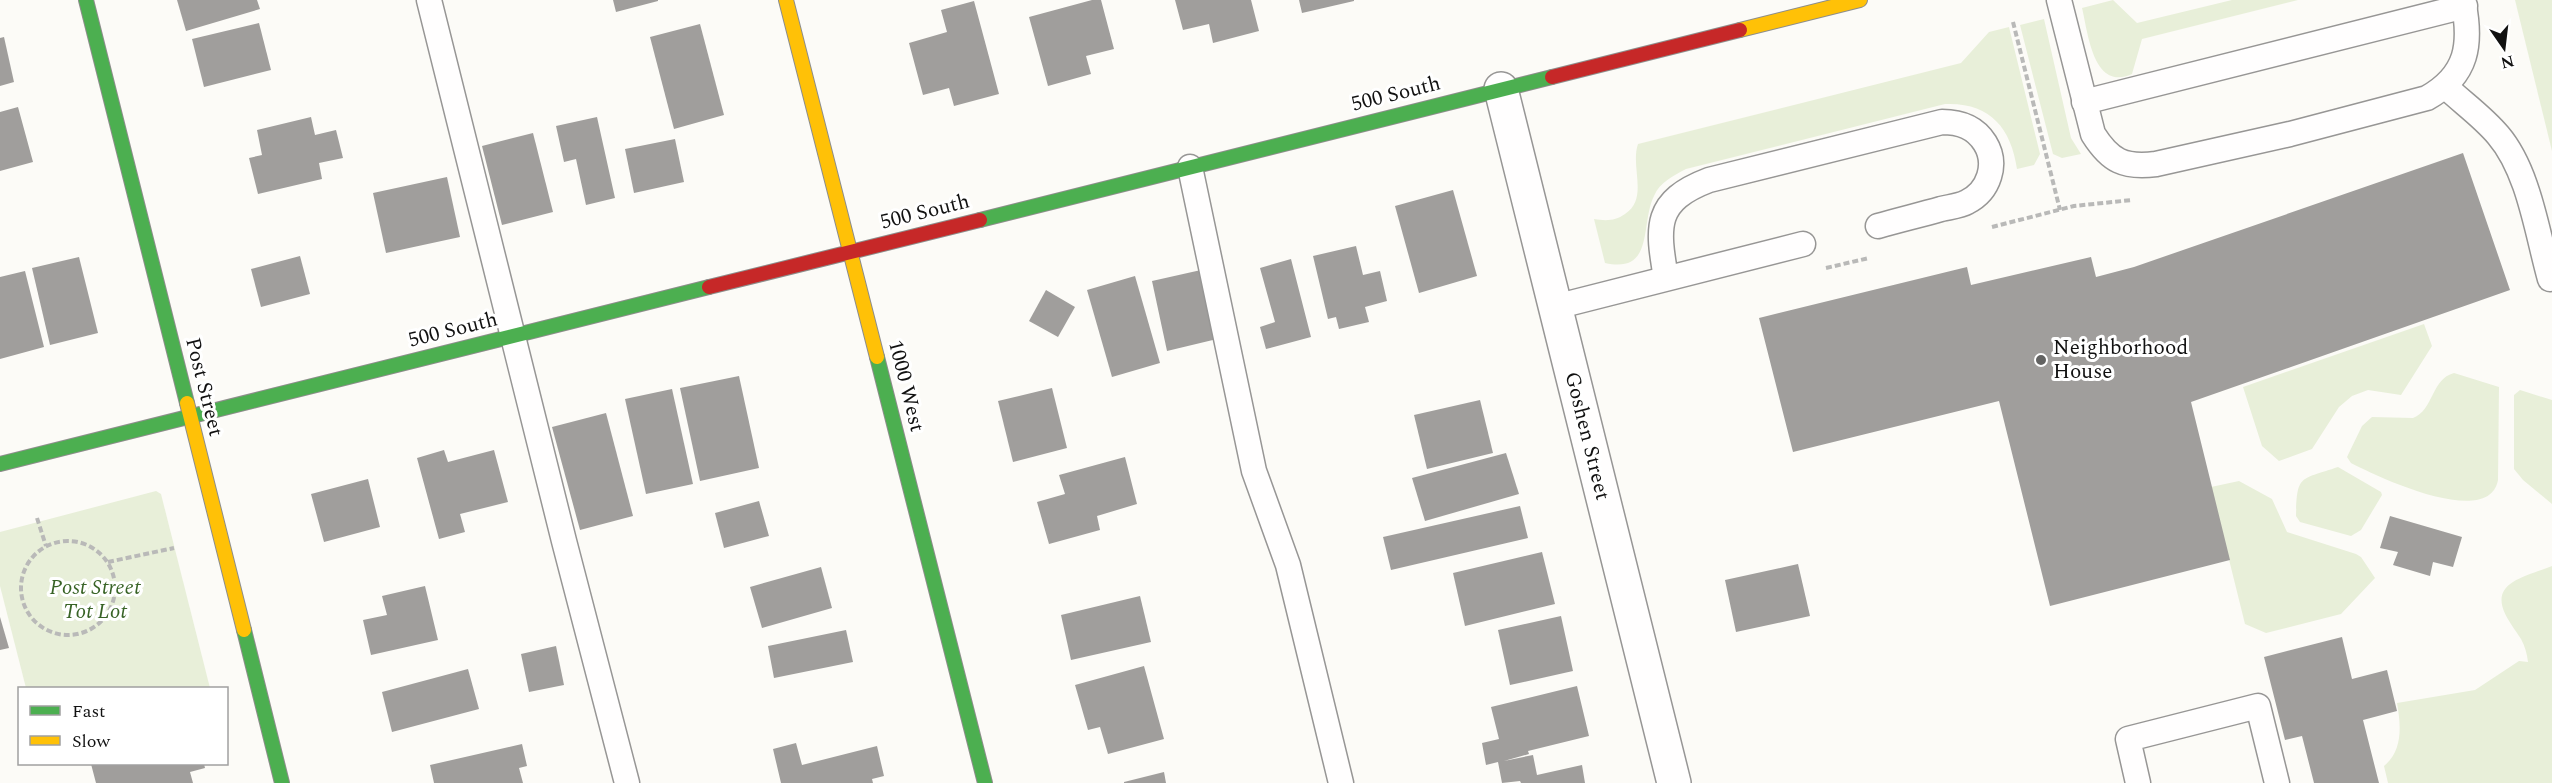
<svg xmlns="http://www.w3.org/2000/svg" width="2552" height="783" viewBox="0 0 2552 783" font-family="Spectral,serif">
<style>
.green{fill:#e8efd9}
.building{fill:#a09e9c}
.lines{fill:none;stroke-linecap:round;stroke-linejoin:round}
.lane-casing{stroke:#979695;stroke-width:27}
.street-casing{stroke:#979695;stroke-width:36}
.fast-casing{stroke:#8d8d8b;stroke-width:16}
.slow-casing{stroke:#8d8d8b;stroke-width:16}
.jam-casing{stroke:#8d8d8b;stroke-width:16}
.path{stroke:#b9b9b8;stroke-width:4;stroke-dasharray:6 3;stroke-linecap:butt}
.lane{stroke:#fffefe;stroke-width:24}
.street{stroke:#fffefe;stroke-width:33}
.fast{stroke:#4caf50;stroke-width:14}
.slow{stroke:#ffc107;stroke-width:14}
.jam{stroke:#c62828;stroke-width:14}
.poi-dot{fill:#636362;stroke:#fff;stroke-width:2}
.labels{text-anchor:middle;dominant-baseline:central;stroke-width:6;stroke-linejoin:round;paint-order:stroke}
.street-label{font-size:21px;fill:#111;stroke:#fff}
.poi-label{font-size:21px;fill:#111;stroke:#fff;text-anchor:start}
.park-label{font-size:21px;font-style:italic;fill:#386326;stroke:#fff}
</style>
<rect width="100%" height="100%" fill="#fcfbf7"/>
<g class="green">
<path d="M2113 0 2137 23 2232 0H2298L2142 39 2132 74C2093 92 2088 32 2082 8Z"/>
<path d="M2515 0H2552V151Z"/>
<path d="M2044 19 2071 138 2081 154 2062 158 2053 154 2020 25Z"/>
<path d="M2009 27 2040 154 2034 165 2017 169C2011 127 1989 102 1945 104L1686 169C1673 176 1660 182 1654 196 1640 224 1655 274 1605 263L1594 219C1606 221 1615 221 1625 214 1649 198 1630 167 1638 144L1961 63 1989 32Z"/>
<path d="M2424 324 2432 346 2401 395 2368 390 2352 396 2339 407 2312 449 2279 461 2262 446 2243 387Z"/>
<path d="M2454 373 2499 387 2498 480C2489 530 2376 476 2351 463L2347 457 2362 426 2372 417 2413 418C2434 410 2431 379 2454 373Z"/>
<path d="M2520 390 2552 400V504L2523 480 2514 469V395Z"/>
<path d="M2338 467 2381 492 2382 495 2361 530 2351 536 2300 522 2296 516C2297 474 2300 480 2338 467Z"/>
<path d="M2239 481 2272 499 2287 532 2356 554 2361 557 2375 578 2341 614 2266 633 2245 624 2211 487Z"/>
<path d="M156 491 161 494 210 688H26L0 586V532Z"/>
<path d="M2552 566V783H2388L2384 766C2403 750 2401 726 2397 703L2475 690 2519 661 2528 662C2527 654 2525 646 2521 639 2512 624 2487 598 2513 582 2524 575 2540 571 2552 566Z"/>
</g>
<g class="building">
<path d="M177 0H257L260 9 186 31Z"/>
<path d="M613 0H658V1L616 12Z"/>
<path d="M1092 0H1101L1114 49 1086 56 1091 74 1048 86 1029 17Z"/>
<path d="M1175 0H1251L1259 31 1213 43 1209 24 1183 30Z"/>
<path d="M1299 0H1354V1L1302 13Z"/>
<path d="M974 1 999 94 954 106 949 88 923 95 909 43 947 32 941 10Z"/>
<path d="M259 23 271 70 204 87 192 39Z"/>
<path d="M700 24 724 115 674 129 650 37Z"/>
<path d="M4 37 14 82 0 86V38Z"/>
<path d="M18 107 33 162 0 171V112Z"/>
<path d="M311 117 315 135 336 130 343 158 319 163 322 179 258 194 249 158 262 155 257 130Z"/>
<path d="M597 117 615 198 586 205 576 159 564 162 556 126Z"/>
<path d="M533 133 553 212 502 225 482 146Z"/>
<path d="M675 139 684 182 634 193 625 149Z"/>
<path d="M2463 153 2510 290 2191 402 2230 560 2050 606 1999 401 1793 452 1759 318 1967 267 1971 285 2091 257 2096 277 2134 267Z"/>
<path d="M447 177 460 237 386 253 373 193Z"/>
<path d="M1453 190 1477 276 1419 293 1395 206Z"/>
<path d="M1356 246 1363 275 1380 271 1387 301 1365 307 1369 322 1339 329 1336 317 1328 319 1313 256Z"/>
<path d="M300 256 310 294 261 307 251 269Z"/>
<path d="M79 257 98 333 50 345 32 268Z"/>
<path d="M1291 259 1311 337 1266 349 1260 327 1275 322 1260 268Z"/>
<path d="M1201 270 1217 339 1167 351 1152 281Z"/>
<path d="M25 271 44 347 0 359V277Z"/>
<path d="M1135 276 1160 363 1112 377 1087 290Z"/>
<path d="M1046 290 1075 307 1058 337 1029 321Z"/>
<path d="M739 376 759 468 700 481 680 388Z"/>
<path d="M1052 388 1067 448 1013 462 998 401Z"/>
<path d="M672 389 693 484 646 494 625 399Z"/>
<path d="M1480 400 1493 453 1427 469 1414 415Z"/>
<path d="M606 413 633 516 580 530 552 427Z"/>
<path d="M444 450 448 462 494 450 508 502 460 514 465 532 439 539 417 458Z"/>
<path d="M1506 453 1519 494 1425 521 1412 478Z"/>
<path d="M1125 457 1137 504 1097 516 1100 530 1049 544 1037 502 1065 494 1059 475Z"/>
<path d="M368 479 380 527 324 542 311 494Z"/>
<path d="M759 501 769 536 724 548 715 513Z"/>
<path d="M1520 506 1528 538 1391 570 1383 537Z"/>
<path d="M2390 516 2462 537 2453 567 2433 562 2430 576 2393 565 2398 552 2380 548Z"/>
<path d="M1542 552 1555 604 1465 626 1453 573Z"/>
<path d="M1798 564 1810 616 1736 632 1725 580Z"/>
<path d="M821 567 832 608 762 628 750 587Z"/>
<path d="M425 586 438 640 371 655 363 620 387 615 382 596Z"/>
<path d="M1140 596 1151 642 1071 660 1061 615Z"/>
<path d="M1561 616 1573 671 1510 685 1498 630Z"/>
<path d="M0 617 9 648 0 650Z"/>
<path d="M846 630 853 662 774 678 768 646Z"/>
<path d="M2342 637 2352 679 2387 670 2397 711 2363 720 2379 783H2314L2302 736 2285 740 2264 657Z"/>
<path d="M556 646 564 685 529 692 521 654Z"/>
<path d="M1144 666 1164 739 1108 754 1100 727 1088 730 1075 685Z"/>
<path d="M468 669 479 709 392 732 382 692Z"/>
<path d="M1577 686 1589 736 1528 751 1529 754 1504 761 1533 755 1537 775 1582 765 1585 783H1521L1520 781 1502 783 1498 762 1486 765 1482 743 1499 739 1491 707Z"/>
<path d="M796 743 802 765 877 746 884 776 872 779 873 783H781L773 749Z"/>
<path d="M522 744 527 766 519 768 523 783H434L430 765Z"/>
<path d="M91 764H204L205 768 190 772 193 783H96Z"/>
<path d="M1164 772 1166 783H1124V782Z"/>
</g>
<g class="lines">
<g class="lane-casing">
<g id="lane">
<path d="M429 0 564 541 627 783"/>
<path d="M2059 0 2093 134C2110 161 2124 168 2156 164L2290 134 2427 98C2468 75 2472 44 2463 0"/>
<path d="M2446 87C2463 103 2483 117 2498 135 2529 171 2537 233 2550 279"/>
<path d="M2084 102 2465 6"/>
<path d="M1190 167 1254 471 1288 565 1341 783"/>
<path d="M1666 278C1657 226 1654 201 1709 180L1942 122C1960 122 1975 127 1985 143 1998 164 1989 191 1967 202 1960 206 1949 207 1941 209 1920 215 1899 220 1878 226"/>
<path d="M1555 307 1803 244"/>
<path d="M2138 783 2128 739 2258 706 2277 783"/>
</g>
</g>
<g class="street-casing">
<path id="street" d="M1501 89 1674 783"/>
</g>
<g class="fast-casing">
<g id="fast">
<path d="M86 0 187 403"/>
<path d="M980 220 1552 77"/>
<path d="M877 357 985 783"/>
<path d="M0 464 709 287"/>
<path d="M244 630 282 783"/>
</g>
</g>
<g class="slow-casing">
<g id="slow">
<path d="M786 0 877 357"/>
<path d="M1740 30 1860 0"/>
<path d="M187 403 244 630"/>
</g>
</g>
<g class="jam-casing">
<g id="jam">
<path d="M1552 77 1740 30"/>
<path d="M709 287 980 220"/>
</g>
</g>
<g class="path">
<path d="M2013 22 2060 210"/>
<path d="M1992 227 2074 206 2132 200"/>
<path d="M1826 268 1869 258"/>
<path d="M37 518 46 546"/>
<circle cx="68" cy="588" r="47"/>
<path d="M108 562 174 548"/>
</g>
<use href="#lane" class="lane"/>
<use href="#street" class="street"/>
<use href="#fast" class="fast"/>
<use href="#slow" class="slow"/>
<use href="#jam" class="jam"/>
</g>
<circle class="poi-dot" cx="2041" cy="360" r="6"/>
<g class="labels">
<g class="street-label">
<text transform="translate(1396 94) rotate(-14)">500 South</text>
<text transform="translate(925 212) rotate(-14)">500 South</text>
<text transform="translate(453 330) rotate(-14)">500 South</text>
<text transform="translate(906 386) rotate(76)">1000 West</text>
<text transform="translate(204 387) rotate(76)">Post Street</text>
<text transform="translate(1587 436) rotate(76)">Goshen Street</text>
</g>
<g class="poi-label">
<text x="2053" y="348">Neighborhood<tspan x="2053" dy="24">House</tspan></text>
</g>
<g class="park-label">
<text x="95" y="588">Post Street<tspan x="95" dy="24">Tot Lot</tspan></text>
</g>
</g>
<rect x="18" y="687" width="210" height="78" fill="#ffffff" stroke="#a0a0a0" stroke-width="1.5"/>
<rect x="30" y="706" width="30" height="9" fill="#4caf50" stroke="#a0a0a0" stroke-width="1.5"/>
<text x="72" y="717" font-size="18" fill="#111111">Fast</text>
<rect x="30" y="736" width="30" height="9" fill="#ffc107" stroke="#a0a0a0" stroke-width="1.5"/>
<text x="72" y="747" font-size="18" fill="#111111">Slow</text>
<g transform="translate(2504 48) rotate(166)" stroke="#ffffff" stroke-width="4.5" paint-order="stroke">
<path d="M0-4.5L10 22L0 15L-10 22Z" fill="#111111"/>
<text y="-9" font-size="16" font-weight="bold" text-anchor="middle" fill="#111111">N</text>
</g>
</svg>
